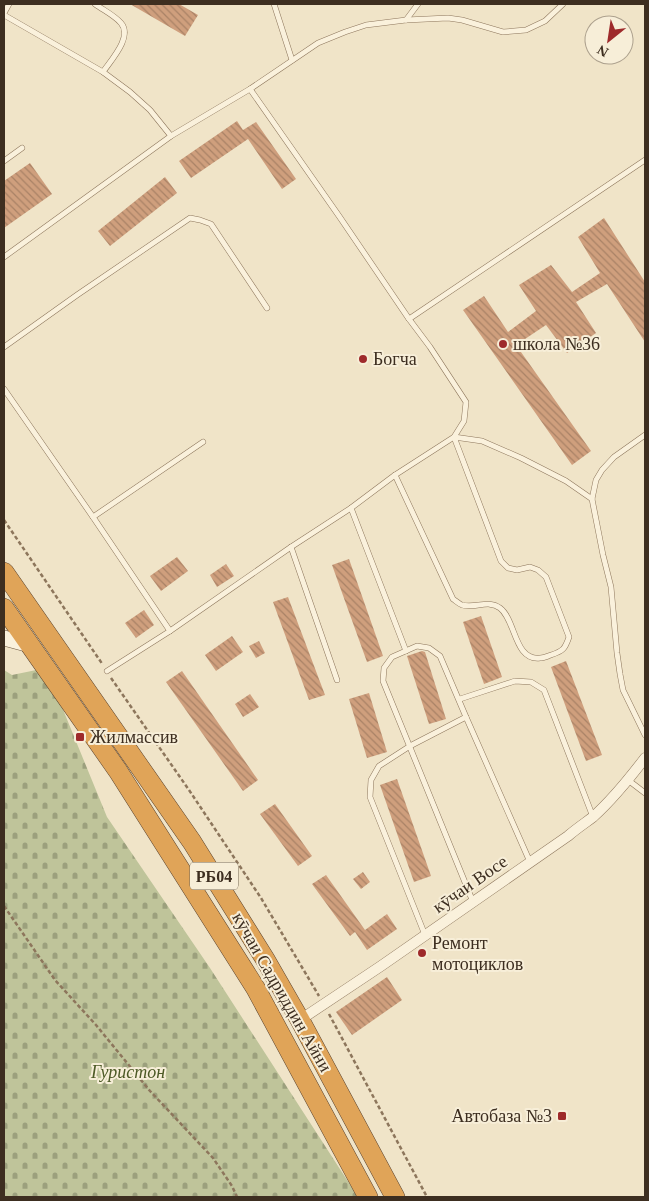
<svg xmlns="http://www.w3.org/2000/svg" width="649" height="1201" viewBox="0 0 649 1201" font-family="Georgia,serif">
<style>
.cemetery{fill:url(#cemetery-stones)}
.building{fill:url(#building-back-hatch)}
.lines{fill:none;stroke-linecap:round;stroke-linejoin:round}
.lane-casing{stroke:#8d765c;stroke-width:6}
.street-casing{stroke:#8d765c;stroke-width:11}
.secondary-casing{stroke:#6f573f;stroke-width:16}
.highway-casing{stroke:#5b4430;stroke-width:20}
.path{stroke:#8d765c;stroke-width:2.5;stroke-dasharray:4 2.5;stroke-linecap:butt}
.lane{stroke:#faf1dc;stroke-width:5}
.street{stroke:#faf1dc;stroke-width:10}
.secondary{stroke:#faf1dc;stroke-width:15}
.highway{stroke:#e0a458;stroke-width:19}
.poi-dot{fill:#9e2a2b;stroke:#f7eed8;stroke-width:2}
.labels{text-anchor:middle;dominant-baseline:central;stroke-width:4;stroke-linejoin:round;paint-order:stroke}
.shield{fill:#f7eed8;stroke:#756857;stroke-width:1}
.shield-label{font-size:16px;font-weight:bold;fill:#3d2e20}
.poi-label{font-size:18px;fill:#3d2e20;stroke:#f7eed8;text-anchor:start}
.street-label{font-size:18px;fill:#3d2e20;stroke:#f7eed8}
.park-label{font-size:18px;font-style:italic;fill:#4d5a26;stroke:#f7eed8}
</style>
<defs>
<pattern id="cemetery-stones" width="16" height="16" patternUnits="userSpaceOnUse" patternTransform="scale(1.25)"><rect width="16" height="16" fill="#bfc49a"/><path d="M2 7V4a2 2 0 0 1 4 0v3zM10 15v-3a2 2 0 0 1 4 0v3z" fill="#9ca07d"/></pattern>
<pattern id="building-back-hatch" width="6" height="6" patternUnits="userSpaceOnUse" patternTransform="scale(1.25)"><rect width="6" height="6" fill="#cf9f7d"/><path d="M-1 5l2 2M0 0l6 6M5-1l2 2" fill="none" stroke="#a98266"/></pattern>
</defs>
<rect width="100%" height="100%" fill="#f0e4c8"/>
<path class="cemetery" d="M46 668 107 817 210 968 358 1197H4V670L12 675Z"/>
<g class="building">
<path d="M130 4H179L198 15 185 36Z"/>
<path d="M237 121 243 130 256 122 296 179 282 189 248 139 191 178 179 161Z"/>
<path d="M30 163 52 194 4 228V181Z"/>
<path d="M165 177 177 193 110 246 98 231Z"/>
<path d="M604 218 645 282V342L607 284 576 302 596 333 567 353 546 325 516 345 591 451 572 465 463 310 484 296 508 332 536 311 519 285 551 265 572 292 600 273 578 237Z"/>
<path d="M177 557 188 571 161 591 150 576Z"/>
<path d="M349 559 383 656 367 662 332 565Z"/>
<path d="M226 564 234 576 217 587 210 575Z"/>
<path d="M288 597 325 695 309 700 273 602Z"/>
<path d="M144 610 154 625 136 638 125 623Z"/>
<path d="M481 616 502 677 484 684 463 622Z"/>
<path d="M232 636 243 652 216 671 205 655Z"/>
<path d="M259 641 265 653 256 658 249 646Z"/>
<path d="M422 651 425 652 446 719 429 724 407 656Z"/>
<path d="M566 661 602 755 586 761 551 667Z"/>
<path d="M182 671 258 780 243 791 166 682Z"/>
<path d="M369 693 387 752 367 758 349 699Z"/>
<path d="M250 694 259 707 243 717 235 704Z"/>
<path d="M397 779 431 876 414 882 380 785Z"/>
<path d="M275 804 312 856 298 866 260 814Z"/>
<path d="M363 872 370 882 361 889 353 879Z"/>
<path d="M326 875 365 930 387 914 397 929 367 950 355 932 350 936 312 884Z"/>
<path d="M387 977 402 1000 352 1035 336 1012Z"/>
</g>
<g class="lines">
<g class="lane-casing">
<g id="lane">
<path d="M95 4C103 10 114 15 121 23 133 37 111 60 103 72L130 92 150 110 171 136"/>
<path d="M274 4 292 60"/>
<path d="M4 13 9 4"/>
<path d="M4 15 103 72"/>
<path d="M406 20 418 4"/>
<path d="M250 89 339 216 409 319"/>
<path d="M4 161 22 148"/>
<path d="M4 257 171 136 250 89 318 43 345 32 366 25 406 20 448 18 462 20 503 32 526 30 545 21 563 4"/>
<path d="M4 347 77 295 190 218 200 220 211 224 267 308"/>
<path d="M4 389 93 517 170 631"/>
<path d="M645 435 614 457 602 470 596 480 592 499 603 555 611 587 617 653 620 674 623 690 645 735"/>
<path d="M395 475 453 599C456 601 459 604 462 605 475 609 488 599 500 608 516 620 514 661 540 658 544 658 548 656 551 655 563 651 565 649 569 637L546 577 538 570 530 567 517 570 508 568 501 561 454 437 482 441 521 458 566 481 592 499"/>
<path d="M351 508 406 651"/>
<path d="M93 517 203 442"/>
<path d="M291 547 337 680"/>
<path d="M107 671 170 631 291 547 351 508 395 475 454 437 464 421 466 402 430 347 409 319 645 160"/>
<path d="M460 699 515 681 531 682 544 690 593 817"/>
<path d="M466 717 530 862"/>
<path d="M628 780 645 793"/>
<path d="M425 935 370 797 371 780 379 766 410 746 466 717 440 656 429 648 417 646 392 657 384 668 383 681 473 902"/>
</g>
</g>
<g class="street-casing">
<path id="street" d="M300 1020 381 966 568 836C576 829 585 823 593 817 613 799 629 779 645 758"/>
</g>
<g class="secondary-casing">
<path id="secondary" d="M4 638 30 645"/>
</g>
<g class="highway-casing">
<g id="highway">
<path d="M4 572 192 842 265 959 300 1020 395 1197"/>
<path d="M4 608 118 771 256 989 368 1197"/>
</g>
</g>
<g class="path">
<path d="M4 520 103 665"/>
<path d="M111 678 189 790 261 898 319 996"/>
<path d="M4 906 55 980 96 1025 150 1091 213 1158 232 1186 237 1197"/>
<path d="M329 1014 427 1197"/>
</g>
<use href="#lane" class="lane"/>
<use href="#street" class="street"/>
<use href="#secondary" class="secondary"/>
<use href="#highway" class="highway"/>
</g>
<g class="poi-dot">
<circle cx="503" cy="344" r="5"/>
<circle cx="363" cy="359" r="5"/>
<rect x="75" y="732" width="10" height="10" rx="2.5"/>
<circle cx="422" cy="953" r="5"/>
<rect x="557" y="1111" width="10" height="10" rx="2.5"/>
</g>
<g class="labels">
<rect class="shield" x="190" y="862.5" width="48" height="27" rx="4"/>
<g class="shield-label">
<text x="214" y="876">РБ04</text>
</g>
<g class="poi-label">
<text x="513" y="344">школа №36</text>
<text x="373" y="359">Богча</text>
<text x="90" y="737">Жилмассив</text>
<text x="432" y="943">Ремонт<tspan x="432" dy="21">мотоциклов</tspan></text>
<text x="552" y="1116" text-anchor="end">Автобаза №3</text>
</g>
<g class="street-label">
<text transform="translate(470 884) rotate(-35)">кӯчаи Восе</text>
<text transform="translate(282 992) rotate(60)">кӯчаи Садриддин Айни</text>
</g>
<g class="park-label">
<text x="128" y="1072">Гуристон</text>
</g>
</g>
<rect width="649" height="1201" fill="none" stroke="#3d2e20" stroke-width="10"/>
<g transform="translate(609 40) rotate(210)"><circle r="24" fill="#f7eed8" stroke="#ada18e"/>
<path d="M0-4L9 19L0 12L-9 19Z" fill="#9e2a2b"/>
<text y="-8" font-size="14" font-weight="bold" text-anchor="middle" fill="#3d2e20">N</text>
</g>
</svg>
